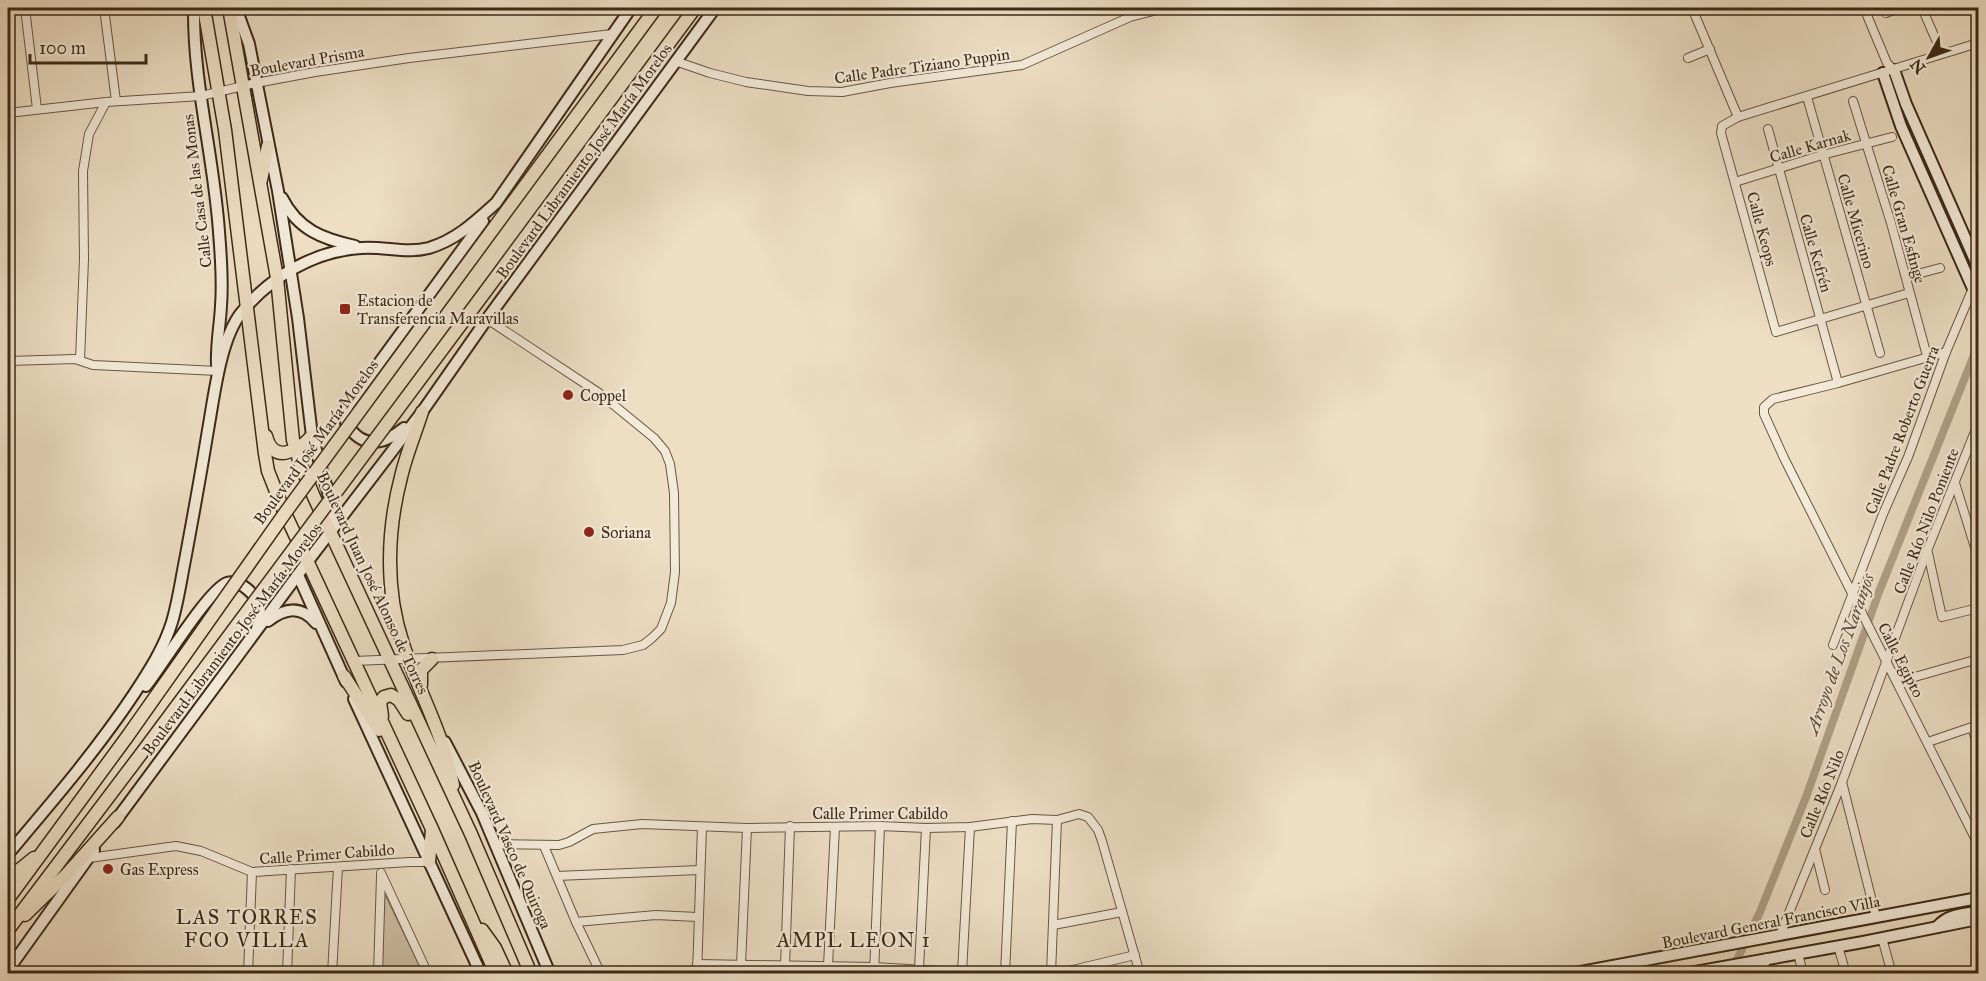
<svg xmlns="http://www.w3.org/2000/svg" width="1986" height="981" viewBox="0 0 1986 981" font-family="'IM FELL Great Primer',serif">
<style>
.green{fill:#cfbfa6;stroke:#86745e;stroke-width:1.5}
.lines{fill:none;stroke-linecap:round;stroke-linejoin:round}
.canal{stroke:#b1a189;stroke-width:8}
.street-casing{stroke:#695742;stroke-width:10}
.secondary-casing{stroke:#3d2a16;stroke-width:14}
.primary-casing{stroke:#3d2a16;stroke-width:15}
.street{stroke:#f3ead9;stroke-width:8}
.secondary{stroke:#f3ead9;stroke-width:10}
.primary{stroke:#eddec4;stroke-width:12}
.primary-bridge-casing{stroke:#3d2a16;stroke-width:15;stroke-linecap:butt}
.primary-bridge{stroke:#eddec4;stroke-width:12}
.poi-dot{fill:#8f2418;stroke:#f3ead9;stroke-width:2}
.labels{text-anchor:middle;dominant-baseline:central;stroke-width:4.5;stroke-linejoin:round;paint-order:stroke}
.street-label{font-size:16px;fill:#3d2a16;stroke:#f3ead9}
.poi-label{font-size:16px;fill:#3d2a16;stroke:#f3ead9;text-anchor:start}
.water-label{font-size:18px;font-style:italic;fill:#604e38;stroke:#f3ead9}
.quarter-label{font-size:20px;letter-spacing:1.5px;fill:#3d2a16;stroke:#f3ead9}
</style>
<rect width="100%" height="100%" fill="#eddec4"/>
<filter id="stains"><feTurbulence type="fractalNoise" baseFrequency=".00333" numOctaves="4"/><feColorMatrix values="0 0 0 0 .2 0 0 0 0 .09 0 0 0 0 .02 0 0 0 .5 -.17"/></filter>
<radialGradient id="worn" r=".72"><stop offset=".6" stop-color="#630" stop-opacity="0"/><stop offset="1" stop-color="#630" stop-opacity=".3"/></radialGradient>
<path class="green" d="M383 895 386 896 423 973H382Z"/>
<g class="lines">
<path class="canal" d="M1730 974 1760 912 1806 797 1879 592 1978 345"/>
<g class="street-casing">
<g id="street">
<path d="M25 8 37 109"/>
<path d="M104 8 116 101"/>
<path d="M1692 8 1738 117"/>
<path d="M1864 8 1887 63 1894 70"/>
<path d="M1922 8 1936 40"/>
<path d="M1974 8 1978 21"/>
<path d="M1886 13 1899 8"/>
<path d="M1688 58 1710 49"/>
<path d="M675 61 710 73 746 82 808 91 842 92 890 83 1022 65 1130 17 1165 8"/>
<path d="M1807 97 1880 353"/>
<path d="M1853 101 1891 223 1927 356"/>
<path d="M8 113 106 102 201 96 256 83 315 72 409 58 612 34"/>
<path d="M1768 129 1838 383"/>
<path d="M1735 182 1822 155 1892 137"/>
<path d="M1906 277 1940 268"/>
<path d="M1909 293 1776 332 1721 133 1722 126 1738 117 1978 43"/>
<path d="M1946 352 1838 383 1773 399 1764 407V414L1784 458 1978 844"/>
<path d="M80 360 84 259 83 171 89 134 106 102"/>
<path d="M8 361 75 359 93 365 218 371"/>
<path d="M1955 483 1978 557"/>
<path d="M1928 553 1942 617 1978 608"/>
<path d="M1833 645 1883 514 1908 457 1946 352 1978 276"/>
<path d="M354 661 623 650 643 645 652 638 661 629 671 603 675 572 674 493 670 464 665 451 654 438 599 393 487 319"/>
<path d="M1897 682 1978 659"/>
<path d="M1928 742 1972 727 1978 748"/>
<path d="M1842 782 1876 917"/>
<path d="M496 844 559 845 569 842 593 829 642 824 747 828 880 826 926 828 970 827 1032 819 1057 820 1079 814 1088 817 1098 830 1102 841 1140 974"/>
<path d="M544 846 576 922 601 974"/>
<path d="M1815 849 1825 890"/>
<path d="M89 858 176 846 201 851 252 872 409 862H429"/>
<path d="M381 873 428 974"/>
<path d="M557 876 699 870"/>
<path d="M576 922 656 915 697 917"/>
<path d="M1053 925 1122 912"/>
<path d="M1780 935 1842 782 1927 551 1978 424"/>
<path d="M1882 938 1892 974"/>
<path d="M1838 946 1846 974"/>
<path d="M1798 953 1803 974"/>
<path d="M697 964 874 967 992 974"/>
<path d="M741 965 747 828"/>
<path d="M785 966 790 826"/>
<path d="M828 966 835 827"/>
<path d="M919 969 926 828"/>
<path d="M962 972 970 827"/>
<path d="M248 974 252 872"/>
<path d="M287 974 291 869"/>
<path d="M332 974 338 867"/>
<path d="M378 974 381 876"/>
<path d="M697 974 702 827"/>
<path d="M874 974 880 826"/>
<path d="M1005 974 1012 821"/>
<path d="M1051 974 1057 820"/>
<path d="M1056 974 1135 955"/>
<path d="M1761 974 1767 958"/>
</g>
</g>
<g class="secondary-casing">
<g id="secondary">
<path d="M194 8C193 83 214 157 219 232 221 256 223 281 221 306 220 326 216 345 217 365"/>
<path d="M236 8 249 44 278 191 298 318 312 436 328 492 331 506V531"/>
<path d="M1894 70 1906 104 1978 267"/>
<path d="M1883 73 1901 126 1978 300"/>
<path d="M282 198C298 230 323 239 355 246"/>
<path d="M404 428C382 446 362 449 346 423L347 407 483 221"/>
<path d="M298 575 346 682"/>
<path d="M268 621C285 608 301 605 316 623"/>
<path d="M146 686C162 666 208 590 227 583 240 579 255 594 259 605 261 613 259 621 257 629"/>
<path d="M354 699 481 974"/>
<path d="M445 742 482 813 550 974"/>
<path d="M114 823 308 561 422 412 487 319 715 8"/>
<path d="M8 854C52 802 96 751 134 694 149 671 164 648 172 622 178 602 181 580 185 560 193 517 201 473 208 430 214 397 220 340 241 313 270 277 314 251 361 248 384 246 406 254 429 248 456 240 475 222 496 203L631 8"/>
<path d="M1937 927C1948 914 1963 914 1978 912"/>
<path d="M8 970 94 850"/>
<path d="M1570 974 1978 898"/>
<path d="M1684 974 1863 942 1978 919"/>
</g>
</g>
<g class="primary-casing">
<g id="primary">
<path d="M204 8 225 130 265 454 268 471 283 509 432 829 496 974"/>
<path d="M229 8 277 278 293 440 300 463 314 497 471 834 531 974"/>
<path d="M261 180 268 146"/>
<path d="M463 270 656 8"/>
<path d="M485 292 695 8"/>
<path d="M422 412C415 434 406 455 401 477 387 531 385 590 403 644 419 693 443 732 453 785"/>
<path d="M266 436C273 465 298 451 312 436"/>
<path d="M344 676 379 730"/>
<path d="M421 685V670L432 659"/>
<path d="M382 716 380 702 384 697 391 695 399 700 408 714"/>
<path d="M429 862 432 830"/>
<path d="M8 879 34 858"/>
<path d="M8 899 127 737"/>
<path d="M25 915 67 874 118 817"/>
<path d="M8 930 141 754"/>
<path d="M482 930 495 948 507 974"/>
</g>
</g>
<use href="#street" class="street"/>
<use href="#secondary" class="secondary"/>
<use href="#primary" class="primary"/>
<g class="primary-bridge-casing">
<g id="primary-bridge">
<path d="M127 737 285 513 463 270"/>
<path d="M141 754 485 292"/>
</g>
</g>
<use href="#primary-bridge" class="primary-bridge"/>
</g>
<g class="poi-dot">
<rect x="339" y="303" width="12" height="12" rx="3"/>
<circle cx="568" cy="395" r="6"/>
<circle cx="589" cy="532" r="6"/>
<circle cx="108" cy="869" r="6"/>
</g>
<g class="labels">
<g class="street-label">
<text transform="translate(307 61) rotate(-10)">Boulevard Prisma</text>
<text transform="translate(922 66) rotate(-8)">Calle Padre Tiziano Puppin</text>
<text transform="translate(1810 146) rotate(-16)">Calle Karnak</text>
<text transform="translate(584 161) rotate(-54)">Boulevard Libramiento José María Morelos</text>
<text transform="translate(197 191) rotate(-97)">Calle Casa de las Monas</text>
<text transform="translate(1856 221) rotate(74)">Calle Micerino</text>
<text transform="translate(1904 224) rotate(74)">Calle Gran Esfinge</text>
<text transform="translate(1762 229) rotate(75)">Calle Keops</text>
<text transform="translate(1816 253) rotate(74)">Calle Kefrén</text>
<text transform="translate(1902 430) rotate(-69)">Calle Padre Roberto Guerra</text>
<text transform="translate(316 442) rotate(-54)">Boulevard José María Morelos</text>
<text transform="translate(1926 521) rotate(-69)">Calle Río Nilo Poniente</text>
<text transform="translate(373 583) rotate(65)">Boulevard Juan José Alonso de Torres</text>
<text transform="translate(232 639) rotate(-53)">Boulevard Libramiento José María Morelos</text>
<text transform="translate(1901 660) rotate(63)">Calle Egipto</text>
<text transform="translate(1822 794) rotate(-68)">Calle Río Nilo</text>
<text x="880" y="813">Calle Primer Cabildo</text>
<text transform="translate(510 845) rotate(66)">Boulevard Vasco de Quiroga</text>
<text transform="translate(327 854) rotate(-4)">Calle Primer Cabildo</text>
<text transform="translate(1771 922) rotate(-11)">Boulevard General Francisco Villa</text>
</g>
<g class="poi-label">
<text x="357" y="300">Estacion de<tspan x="357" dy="18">Transferencia Maravillas</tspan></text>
<text x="580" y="395">Coppel</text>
<text x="601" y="532">Soriana</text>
<text x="120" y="869">Gas Express</text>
</g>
<g class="water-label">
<text transform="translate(1840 654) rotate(-70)">Arroyo de Los Naranjos</text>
</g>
<g class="quarter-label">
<text x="247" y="917">LAS TORRES<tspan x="247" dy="23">FCO VILLA</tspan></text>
<text x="854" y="940">AMPL LEON 1</text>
</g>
</g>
<rect width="1986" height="981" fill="none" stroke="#eddec4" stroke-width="30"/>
<rect x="9" y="9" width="1968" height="963" fill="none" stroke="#3d2a16" stroke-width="3"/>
<rect x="15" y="15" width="1956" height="951" fill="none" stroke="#3d2a16" stroke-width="1.5"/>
<g transform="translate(1929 57) rotate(230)" stroke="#f3ead9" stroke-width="4.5" paint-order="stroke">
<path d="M0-4.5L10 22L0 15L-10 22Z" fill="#3d2a16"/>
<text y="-9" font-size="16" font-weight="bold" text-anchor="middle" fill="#3d2a16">N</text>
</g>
<path d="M30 54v9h116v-9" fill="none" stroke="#3d2a16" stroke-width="3"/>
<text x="39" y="54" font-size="18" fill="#3d2a16" stroke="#f3ead9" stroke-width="4.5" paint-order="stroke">100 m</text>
<rect width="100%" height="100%" filter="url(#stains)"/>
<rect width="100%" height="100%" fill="url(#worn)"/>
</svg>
